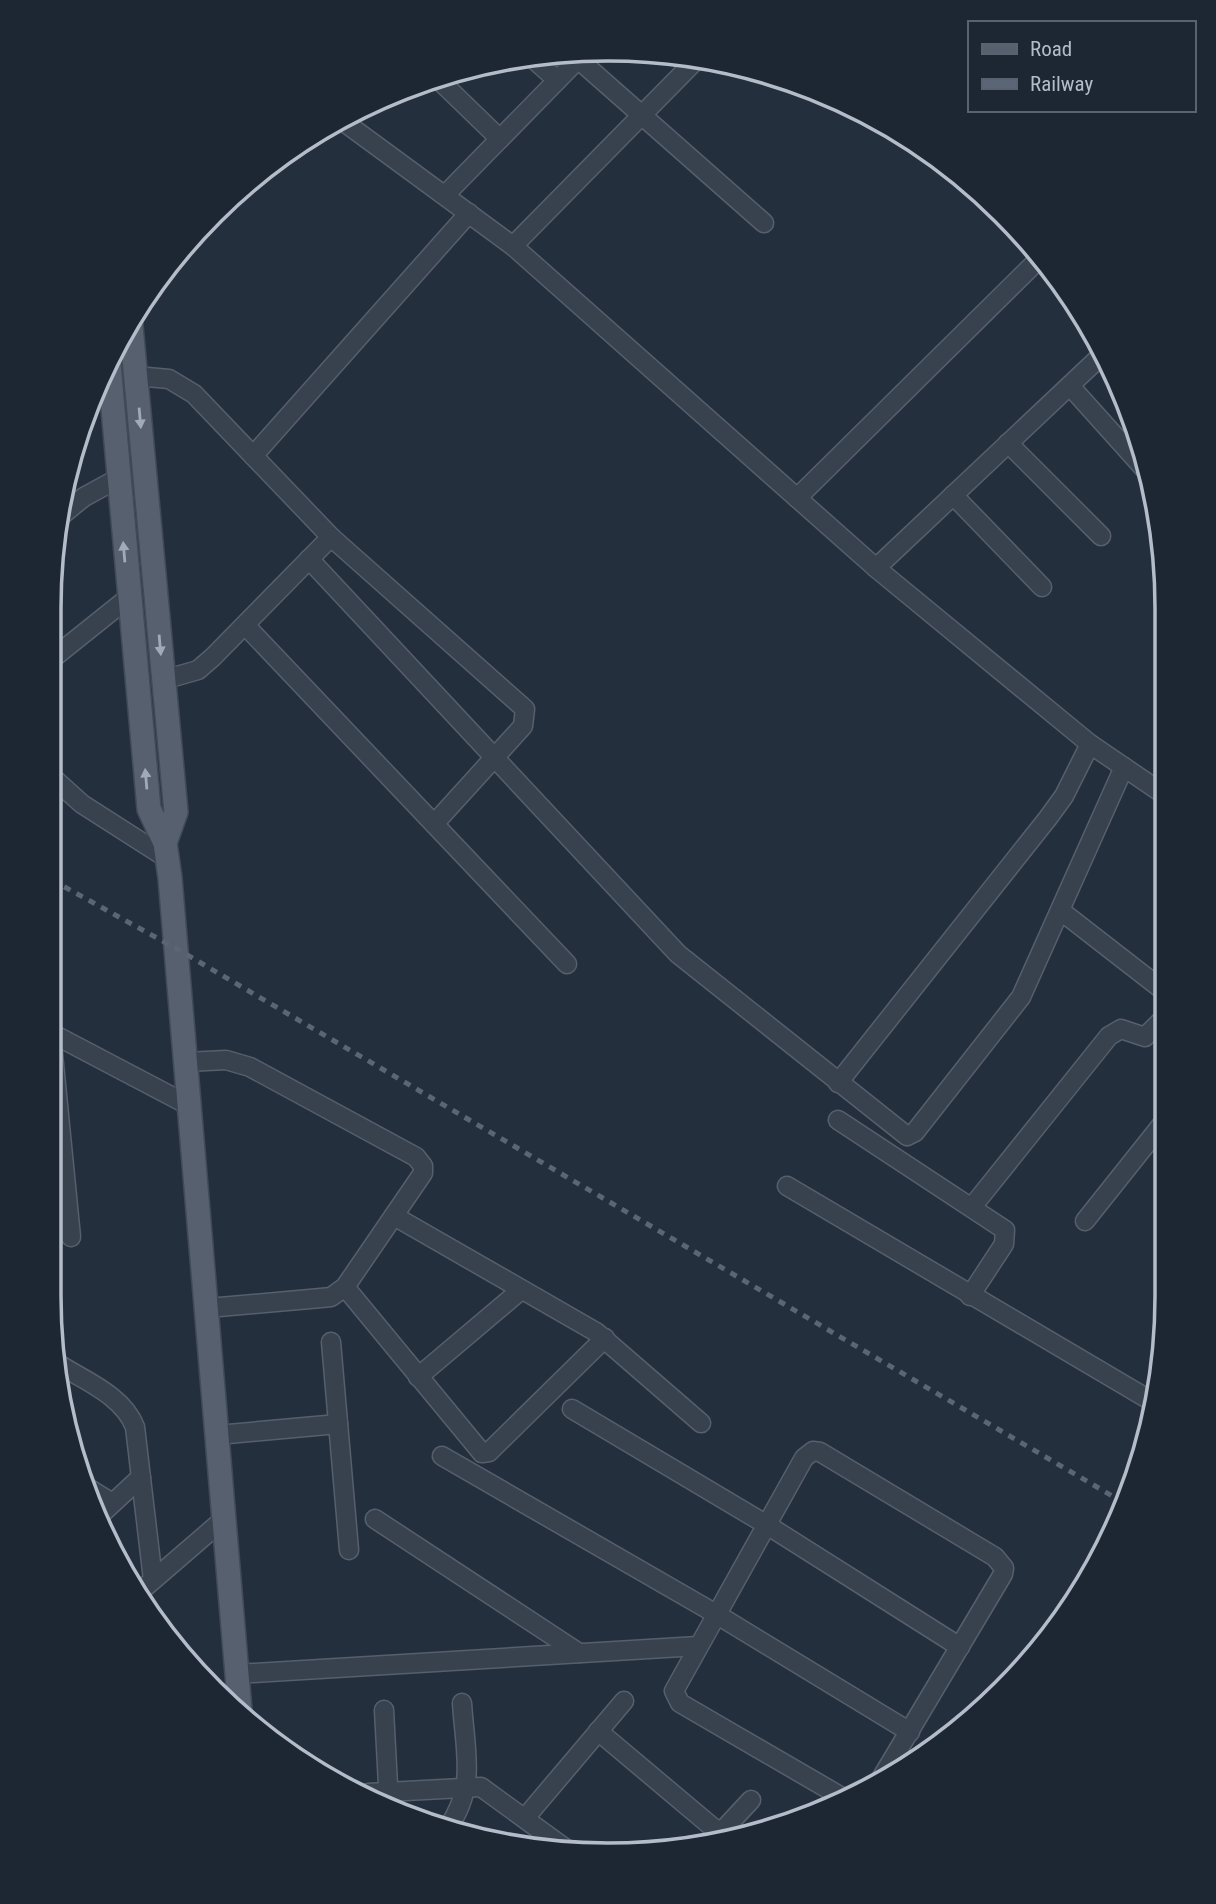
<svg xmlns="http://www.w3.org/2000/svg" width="1216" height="1904" viewBox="0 0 1216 1904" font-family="'Roboto Condensed',sans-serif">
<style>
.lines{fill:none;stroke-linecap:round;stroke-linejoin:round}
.minor-casing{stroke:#565f6c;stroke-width:21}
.major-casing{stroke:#414a57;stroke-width:26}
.minor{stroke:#38414e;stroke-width:18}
.major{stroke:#56606e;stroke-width:23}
.rail{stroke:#5a6575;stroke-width:5;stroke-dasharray:7 7;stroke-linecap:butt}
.oneway{fill:#a1aab7}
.rim{fill:none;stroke:#b4bcc9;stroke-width:3.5}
</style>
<rect width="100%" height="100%" fill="#242f3e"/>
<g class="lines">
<g class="minor-casing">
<g id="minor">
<path d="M529 55 557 80"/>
<path d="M578 59 764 223"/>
<path d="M436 77 500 139"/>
<path d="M340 119 513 246 876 568 1090 744 1165 795"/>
<path d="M445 195 585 52"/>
<path d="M513 246 697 59"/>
<path d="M136 376 169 379 194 394 331 537 525 709 523 726 434 824"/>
<path d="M1070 386 1150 475"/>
<path d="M1008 443 1101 536"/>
<path d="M253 456 469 213"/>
<path d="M953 495 1042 587"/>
<path d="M797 498 1041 257"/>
<path d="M58 518 84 497 117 479"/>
<path d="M309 559 678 954 907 1136 915 1132 1021 997 1124 767"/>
<path d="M876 568 1103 354"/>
<path d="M245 625 567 964"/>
<path d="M53 658 128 598"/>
<path d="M163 680 198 670 213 657 331 537"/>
<path d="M52 777 82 804 168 859"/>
<path d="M1061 911 1164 991"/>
<path d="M51 1033 190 1106"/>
<path d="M51 1034 71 1237"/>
<path d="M187 1062 226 1060 250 1067 416 1157 423 1166V1173L345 1287 331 1297 321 1298 208 1308"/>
<path d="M838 1083 1048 818 1064 796 1090 744"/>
<path d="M838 1120 1005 1230 1004 1244 970 1296"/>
<path d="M787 1186 1153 1402"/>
<path d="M972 1207 1109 1036 1121 1029 1145 1037 1164 1018"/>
<path d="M394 1216 596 1332 701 1423"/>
<path d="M1085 1221 1163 1123"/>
<path d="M345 1287 482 1453 489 1452 605 1338"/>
<path d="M331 1342 349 1550"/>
<path d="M60 1365C87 1382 123 1396 135 1427L153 1580"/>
<path d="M418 1377 521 1290"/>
<path d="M572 1409 767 1525 960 1647"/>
<path d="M217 1435 338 1424"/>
<path d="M442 1456 716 1614 910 1732"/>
<path d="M83 1485 112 1503"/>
<path d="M99 1516 141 1477"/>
<path d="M375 1519 579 1653"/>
<path d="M137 1594 224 1519"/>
<path d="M237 1674 698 1646"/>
<path d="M384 1710 389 1804"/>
<path d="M598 1731 717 1831 725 1828 751 1800"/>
<path d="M368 1793 481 1787 573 1854"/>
<path d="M840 1796 680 1703 674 1691 804 1458 813 1451 820 1452 995 1557 1004 1568 1003 1574 882 1777"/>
<path d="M525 1818 624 1701"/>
<path d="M447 1829C477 1787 465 1752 462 1703"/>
</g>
</g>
<g class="major-casing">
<g id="major">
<path d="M131 326 176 812 165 843"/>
<path d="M109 364 149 809 165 843 170 878 240 1710"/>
</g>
</g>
<use href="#minor" class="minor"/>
<use href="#major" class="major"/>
<path class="rail" d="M52 880 177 949 1126 1504"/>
</g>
<defs><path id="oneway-solid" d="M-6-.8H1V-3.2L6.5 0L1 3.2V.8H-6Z" transform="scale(1.75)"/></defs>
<g class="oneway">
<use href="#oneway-solid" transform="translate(140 418) rotate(85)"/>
<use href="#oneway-solid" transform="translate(124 552) rotate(-95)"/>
<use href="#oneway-solid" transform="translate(160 645) rotate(85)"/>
<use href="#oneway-solid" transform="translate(146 779) rotate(-95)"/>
</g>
<path d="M0 0H1216V1904H0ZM608 61H608A547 547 0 0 1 1155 608V1296A547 547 0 0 1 608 1843H608A547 547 0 0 1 61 1296V608A547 547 0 0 1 608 61Z" fill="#1d2633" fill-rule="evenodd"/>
<path class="rim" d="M608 61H608A547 547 0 0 1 1155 608V1296A547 547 0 0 1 608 1843H608A547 547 0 0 1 61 1296V608A547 547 0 0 1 608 61Z"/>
<rect x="968" y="21" width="228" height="91" fill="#1d2633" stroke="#59626f" stroke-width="2"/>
<rect x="982" y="44" width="35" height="10" fill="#56606e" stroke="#59626f" stroke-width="2"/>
<text x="1030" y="56" font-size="21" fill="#b4bcc9">Road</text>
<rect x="982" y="79" width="35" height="10" fill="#5a6575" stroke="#59626f" stroke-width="2"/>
<text x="1030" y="91" font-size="21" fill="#b4bcc9">Railway</text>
</svg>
